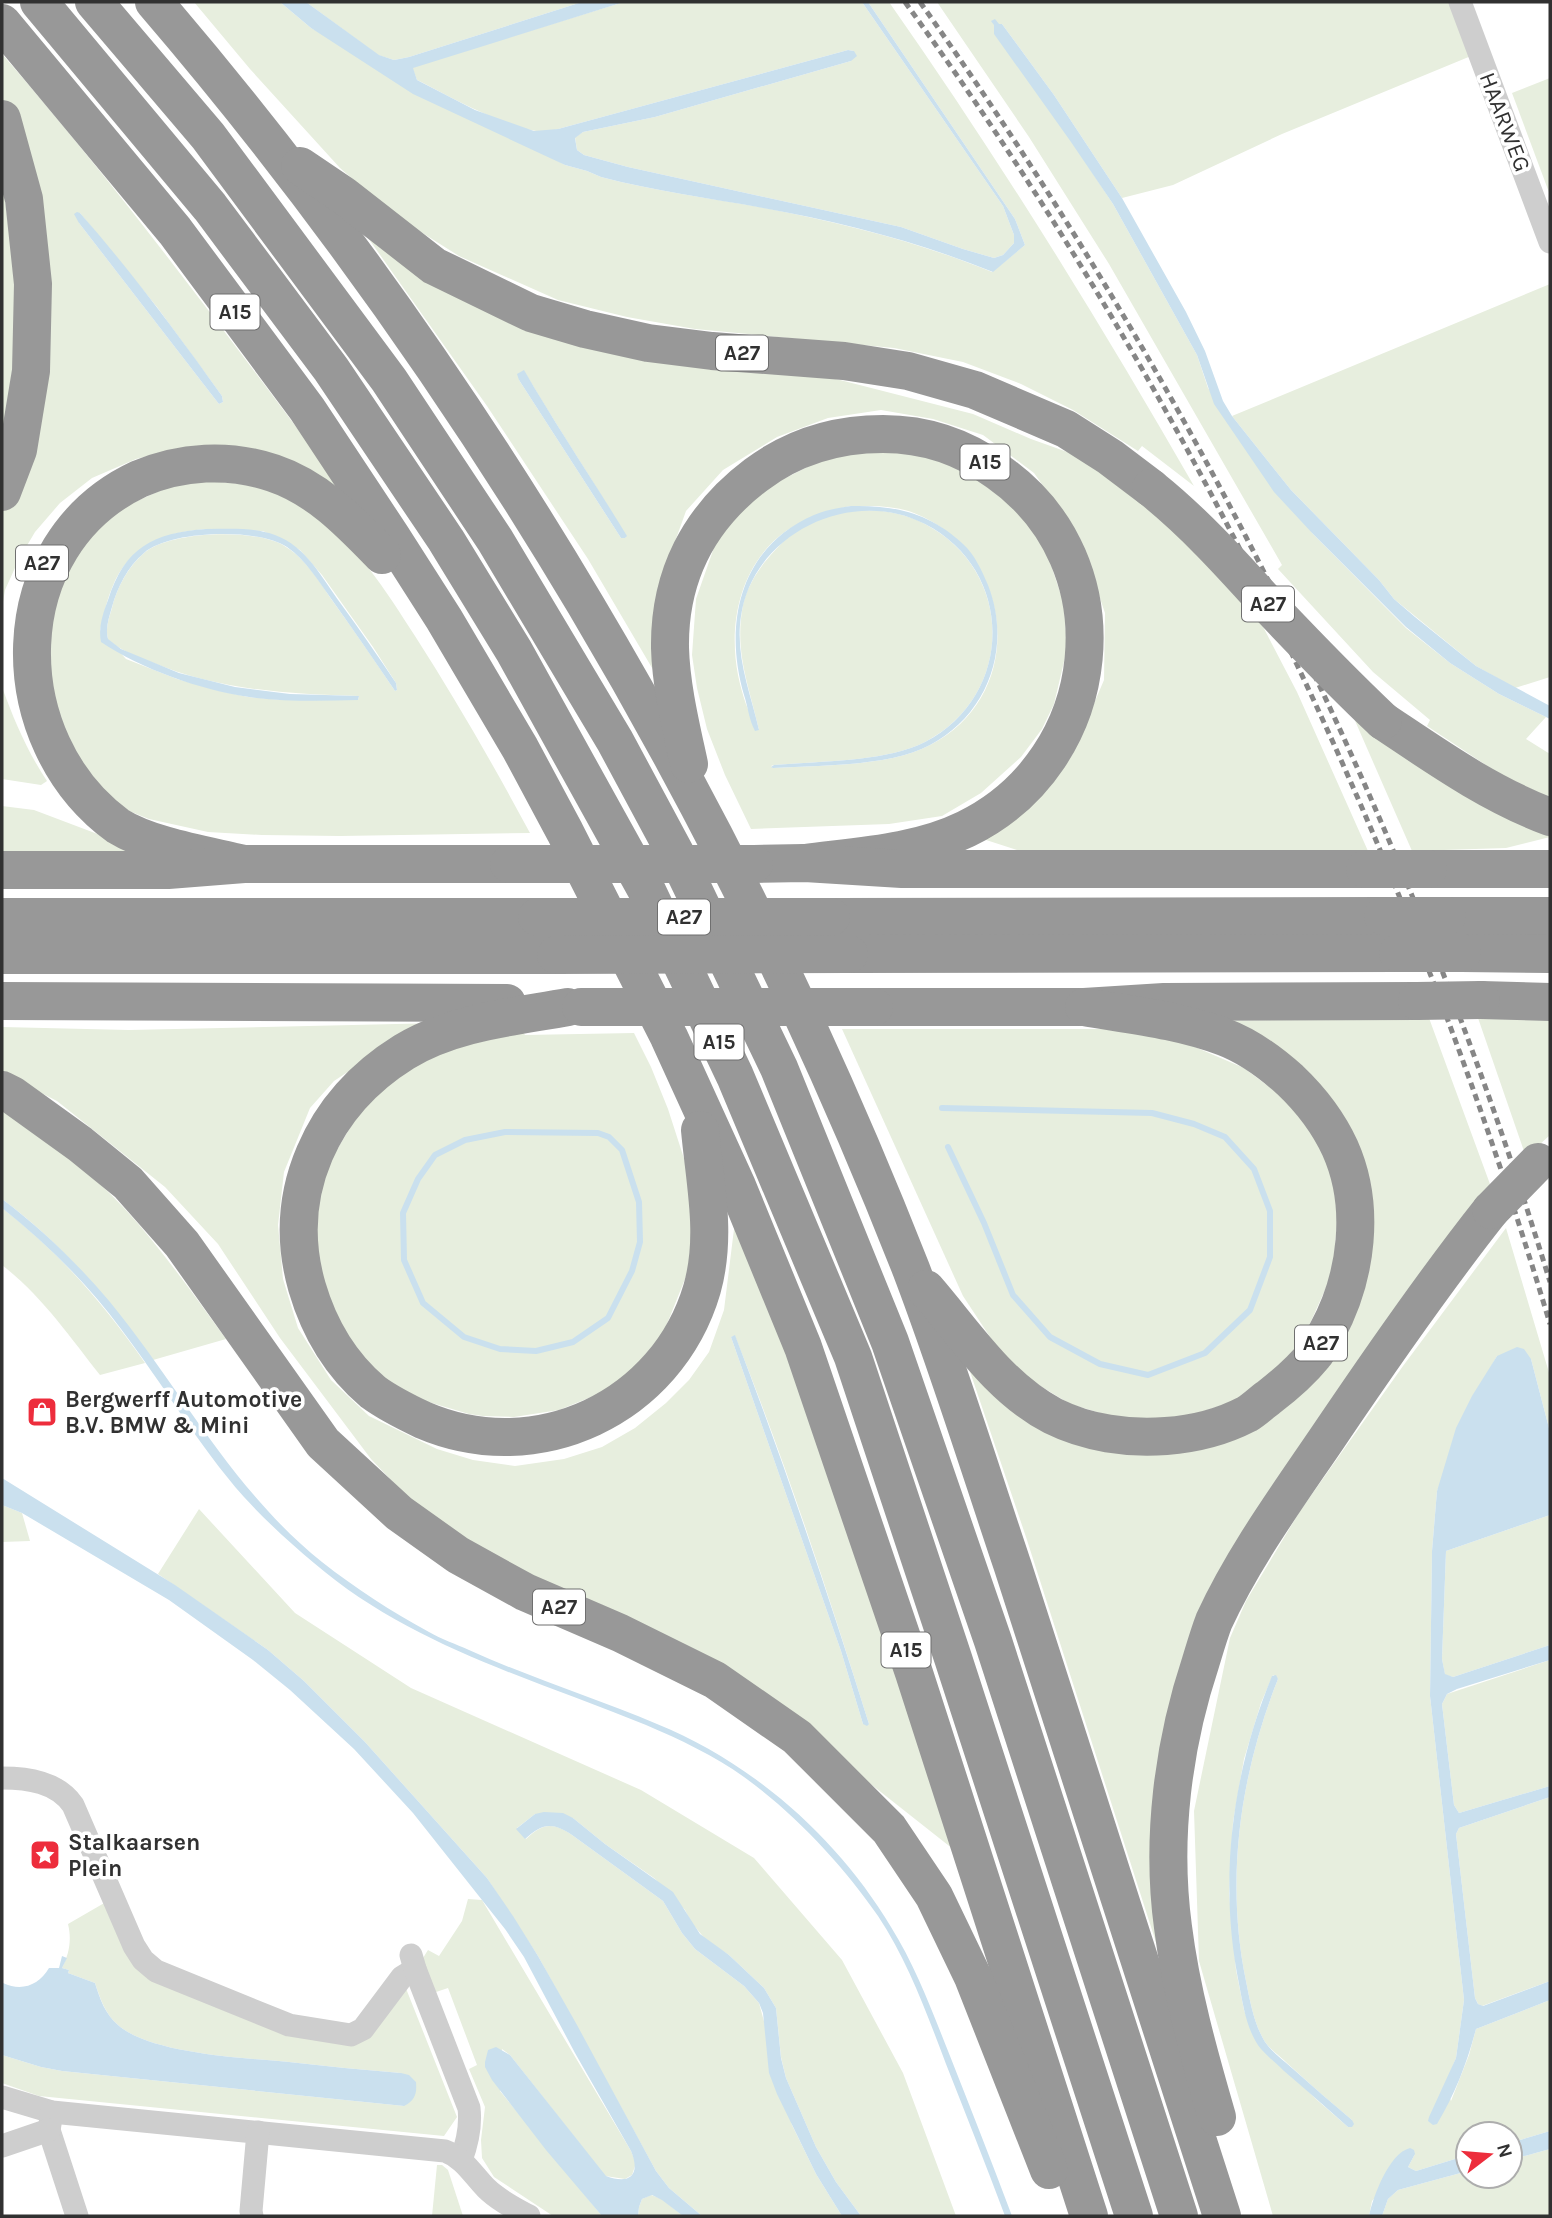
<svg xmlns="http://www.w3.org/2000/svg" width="1552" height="2218" viewBox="0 0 1552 2218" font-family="Karla,sans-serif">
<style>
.green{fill:#e7eede;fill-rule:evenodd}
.water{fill:#cae0ee}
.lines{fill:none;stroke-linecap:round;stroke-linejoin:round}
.stream{stroke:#cae0ee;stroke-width:6}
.street{stroke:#cecece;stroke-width:23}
.highway{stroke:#989898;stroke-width:38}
.rail{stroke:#868686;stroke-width:5;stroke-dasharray:7 5;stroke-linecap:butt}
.highway-bridge{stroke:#989898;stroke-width:38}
.labels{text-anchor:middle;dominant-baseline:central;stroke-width:7;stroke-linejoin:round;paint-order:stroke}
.shield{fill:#fff;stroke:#6f6f6f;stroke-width:2}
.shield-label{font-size:21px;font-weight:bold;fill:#313131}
.street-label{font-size:23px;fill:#313131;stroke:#fff}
.poi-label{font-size:23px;font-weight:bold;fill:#313131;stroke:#fff;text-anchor:start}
</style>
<rect width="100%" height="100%" fill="#fff"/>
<g class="green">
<path d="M194 2H280L311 28 565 165 587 171 601 177C654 191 710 198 765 208 842 223 919 242 992 272L1025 245 1015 219 868 2H889C999 159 1099 320 1194 486L1142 446 1138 451 1073 410 1021 384 963 362 894 348 695 329 627 317 558 300 459 256 394 215 340 168 250 69Z"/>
<path d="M306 2H582L409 57 394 60 378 55Z"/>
<path d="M624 2H862L1003 206 1014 235V243L1003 255 994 258 963 249 901 227 628 167 584 155 577 150 575 137 583 132 655 117 851 61 854 51 848 50 547 132C510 131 451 97 417 80L412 67Z"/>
<path d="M937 2H1450L1471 56 1282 134 1173 185 1122 198 1054 95 1002 24H994L1113 204 1197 355 1208 388 1313 534 1406 628 1450 663 1499 694 1546 717 1526 739 1550 754V798L1498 773 1427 726 1430 720 1373 672 1278 569 1282 565 1109 264 1029 137Z"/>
<path d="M2 54C139 211 261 382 387 548L336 496 172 450 136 459 92 478 60 503 35 532 19 559 5 590 2 608V514L15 479V134L2 98ZM80 213 157 307 222 396 223 402 219 404 215 399 79 223Z"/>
<path d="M1550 78V195L1512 93Z"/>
<path d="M2 176 20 315 2 443Z"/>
<path d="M361 228 473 302 840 380 973 414 1031 439 1123 472 1248 598 1297 692 1368 851 1017 850 983 839 1044 789 1072 755 1104 680 1105 613 1079 536 1034 473 983 435 933 419 881 410 828 418 777 437 723 470 686 511 659 586 665 690 588 559 487 406ZM524 371C557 427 593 480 626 536L625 538H621L519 380Z"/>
<path d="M1550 284V677L1515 688 1476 666 1394 599 1379 580 1291 490 1232 416Z"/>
<path d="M905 449 964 469 1021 513 1047 553 1064 604 1067 649 1054 704 1042 729 1021 757 981 793 942 816 889 824 751 829 725 775 707 729 697 688 692 655 696 599 717 539 754 494 833 454ZM851 506C872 506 893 505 914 513 1014 552 1030 694 930 745 889 767 820 765 773 768L771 766 774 765C819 761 886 762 925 742 1015 695 1015 571 925 524 887 503 829 506 794 532 783 541 773 552 764 563 755 575 746 590 743 605 734 652 749 685 759 730 748 714 742 694 738 675 728 623 740 564 786 531 794 525 806 522 815 518 827 513 838 508 851 506Z"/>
<path d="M184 480C225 482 259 482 297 502 346 527 386 591 415 636 456 700 494 766 530 833L340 836 262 835 208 832 149 819 129 811 86 778 33 666 79 527ZM206 529 263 531 300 550 322 575 373 647 396 683 397 690 395 691C375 661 355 632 334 603 321 584 307 560 286 547 258 528 176 531 148 550 130 563 117 587 112 608 109 618 105 628 108 639 119 650 136 656 151 662 219 690 286 694 359 696L358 700H282L248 697 220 691 177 679 126 659 100 630C104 616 106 602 112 588 128 546 164 532 206 529Z"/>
<path d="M2 687C14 720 27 751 47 781L41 785 2 779Z"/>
<path d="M1349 707 1550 826V837L1506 848 1412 851Z"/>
<path d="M2 806 34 810 153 855H2Z"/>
<path d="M1429 1018 1494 1195 1331 1421 1180 1714 1186 2036 1026 1537 962 1348 1129 1446 1319 1363 1356 1167 1204 1021Z"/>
<path d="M1478 1018 1550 1019V1135L1526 1157Z"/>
<path d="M440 1023 384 1048 334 1081 310 1108 284 1172 278 1225 283 1279 298 1328 331 1380 369 1416 437 1449 473 1460 515 1466 564 1459 602 1447 635 1428 666 1403 689 1380 709 1352 724 1310 735 1221 826 1455 953 1849 744 1684 530 1581 415 1505 371 1459 280 1338 218 1244 165 1187 57 1101 2 1073V1027L129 1030ZM735 1336C786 1463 828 1593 869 1724H863L841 1651 731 1337Z"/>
<path d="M842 1029H1111L1181 1041 1244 1068 1284 1098 1318 1141 1339 1195 1333 1272 1299 1348 1247 1394 1229 1403 1182 1418 1124 1420 1070 1404 1029 1379 996 1346 963 1296Z"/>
<path d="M523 1032 525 1035 634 1033 651 1067 668 1109 688 1171 693 1259 663 1334 631 1371 601 1393 559 1410 514 1417 483 1416 469 1414 408 1396 372 1368 334 1319 314 1252 320 1178 371 1093 440 1051Z"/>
<path d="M2 1111C42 1135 92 1173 124 1208 161 1248 193 1294 226 1339L153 1360C108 1299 64 1245 2 1199Z"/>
<path d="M2 1208C59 1252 104 1304 145 1363L100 1375C70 1337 41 1295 2 1265Z"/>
<path d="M1506 1228 1550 1376V1432L1531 1359 1497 1356 1488 1372 1437 1491 1432 1551 1430 1696 1464 2000 1456 2058 1445 2085 1451 2101 1469 2055 1476 2029 1550 2000V2131L1510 2143V2134H1468V2155L1416 2171 1408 2167 1415 2154 1372 2201 1369 2216H1273L1199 1961 1194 1811 1230 1638 1246 1601 1300 1511 1403 1366ZM1273 1675 1278 1679C1240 1775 1225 1879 1246 1981 1250 2001 1254 2024 1265 2042 1271 2050 1281 2057 1288 2064 1309 2083 1330 2102 1352 2120L1348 2127 1317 2100 1254 2037 1244 2010 1236 1970 1229 1893 1233 1822 1244 1759 1261 1703Z"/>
<path d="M2 1505 22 1513 30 1541 2 1542Z"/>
<path d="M199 1509 295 1613 411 1688 641 1790 754 1858 842 1960 903 2073 956 2216H861L836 2182 816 2147 786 2078 781 2057 776 2008 764 1988 729 1955 706 1940 691 1922 685 1910 654 1878 605 1844 573 1818 535 1814 517 1828 526 1839C543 1823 553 1822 572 1835L663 1901 682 1933 695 1949 744 1986 759 2003 792 2125 816 2174 842 2216H702L669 2188 656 2171 538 1956 487 1878 365 1742 304 1681 268 1650 158 1574Z"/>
<path d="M1550 1515V1645L1453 1677 1445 1675 1442 1659 1446 1551Z"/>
<path d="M1550 1660V1786L1459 1813 1454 1805 1442 1704 1447 1694Z"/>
<path d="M1550 1797V1981L1482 2006 1478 2004 1475 1998 1456 1834 1459 1828Z"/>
<path d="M468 1899 482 1900 631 2151 636 2163 632 2175 625 2179 605 2176 510 2055 502 2049 500 2091 602 2216H553L494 2177 482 2158 481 2140 485 2107 469 2069 477 2065 448 1988 433 1993 423 1958 428 1950 439 1956 462 1921Z"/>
<path d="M106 1902 130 1952 357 2040 405 1986 457 2117 444 2136 39 2096 2 2083V2055L41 2067 62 2071 404 2106 401 2073C363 2070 326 2066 289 2062 245 2058 151 2054 118 2025 105 2014 100 1998 95 1983L68 1973 69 1970 62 1968C69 1954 72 1940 68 1924Z"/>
<path d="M1550 2149V2216H1382L1388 2199 1398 2190 1468 2171V2176H1510V2160Z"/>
<path d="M437 2165H442L448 2170 463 2216H432Z"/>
<path d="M651 2195 662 2199 683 2216H638L639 2207 642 2199Z"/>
</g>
<g class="water">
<path d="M280 2H306L379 55 394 60 409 57 582 2H624L413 68 417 80 475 110 534 131 558 129 848 50 854 51 857 56 851 61 655 117 583 132 575 138 577 150 584 155 628 167 901 227 963 249 994 258 1003 255 1014 243V235L1003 206 862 2H868L1015 219 1025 245 993 272C919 242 841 222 763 208 709 198 654 191 601 177L587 171 565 165 413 94 311 28Z"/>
<path d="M995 19 999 24H1002L1054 95 1122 198 1186 312 1205 351 1223 401 1232 416 1291 490 1379 580 1394 599 1415 617 1476 666 1550 706V719L1499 694 1450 663 1406 627 1313 534 1274 492 1214 404 1197 355 1113 204 1071 142 994 34V25L991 21Z"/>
<path d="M77 212 80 213C131 271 177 333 222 396L223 402 219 404 215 399 79 223 74 214Z"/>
<path d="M524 370C557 427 593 480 627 536L625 538H621L519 380 517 374Z"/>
<path d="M851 506C895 505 930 513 963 544 975 555 982 571 988 585 1012 646 989 714 930 745 889 767 819 765 773 768L771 767 774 765C819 761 886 762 925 742 1015 695 1015 570 925 524 852 486 753 533 741 616 735 656 750 691 759 730L755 731C749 720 748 707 744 695 723 623 740 547 814 515 825 510 839 508 851 506Z"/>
<path d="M206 529C229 529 254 527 275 535 307 547 322 578 341 604 360 630 378 656 396 683L397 690 395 691 393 688C373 659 353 629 332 600 319 582 306 560 287 547 259 528 170 530 144 553 128 566 117 588 112 607 109 618 105 628 108 639L121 649 179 673 235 687 290 694 359 696 358 700C322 701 285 702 249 697 201 690 141 669 101 642 98 628 103 613 108 600 125 547 153 533 206 529Z"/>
<path d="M2 1199C42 1229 78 1264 110 1302 181 1389 233 1491 322 1562 355 1588 392 1612 429 1632 441 1639 456 1644 469 1650 531 1678 595 1698 657 1724 753 1763 838 1838 891 1927 916 1967 932 2011 950 2056 971 2109 992 2163 1012 2216H1005C986 2165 966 2115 946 2064 927 2014 908 1961 878 1916 842 1864 795 1814 744 1777 715 1756 679 1739 646 1725 533 1679 409 1645 314 1563 290 1543 265 1520 244 1497 198 1445 163 1384 121 1329 87 1283 47 1244 2 1208Z"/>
<path d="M735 1335C784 1463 828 1593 869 1724L867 1726 863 1724 841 1651 731 1337Z"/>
<path d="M1517 1347 1524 1349 1531 1359 1550 1432V1515L1446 1551 1442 1659 1445 1674 1453 1677 1550 1645V1660L1457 1689 1447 1694 1442 1704 1454 1805 1459 1813 1550 1786V1797L1459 1828 1456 1834 1475 1998 1478 2004 1483 2006 1550 1981V2000L1476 2029C1467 2063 1455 2094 1437 2124L1433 2125 1428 2121 1429 2117 1456 2058 1464 2000 1430 1696 1432 1551 1437 1491 1456 1428 1472 1396 1497 1356Z"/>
<path d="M2 1478 175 1585 268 1650 304 1681 365 1742 487 1878 513 1916 538 1956 577 2025 656 2171 669 2188 702 2216H683L662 2200 652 2195 642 2199 639 2207 638 2216H602L546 2150 492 2080 485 2067V2062L488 2050 496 2047 510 2055 606 2176C630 2185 641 2175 631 2151L575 2053 524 1957 505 1929 413 1813 354 1749 290 1690 253 1660 169 1600 22 1513 2 1505Z"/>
<path d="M1276 1675 1278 1679C1240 1775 1225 1879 1246 1981 1250 2001 1254 2024 1265 2042 1272 2052 1283 2060 1292 2068 1312 2086 1332 2103 1352 2120L1354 2124 1352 2127H1348C1327 2108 1306 2090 1284 2071 1277 2064 1268 2057 1261 2049 1247 2032 1243 2005 1239 1984 1218 1880 1232 1773 1272 1676Z"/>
<path d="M544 1812 563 1813 573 1818 605 1844 673 1892 700 1934 729 1955 764 1988 776 2008 781 2058 786 2078 816 2147 836 2182 861 2216H842L816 2174 777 2094 769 2073 763 2013 759 2003 744 1986 695 1949 682 1933 663 1901 572 1835C552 1822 543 1823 525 1839L516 1829 535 1814Z"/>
<path d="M62 1956 67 1958 62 1968 69 1970 68 1973 95 1983C100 1999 105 2014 118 2025 151 2054 245 2058 289 2062 326 2066 363 2070 401 2073L409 2075 416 2082C417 2094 415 2100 404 2106L62 2071 41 2067 2 2055V1985L3 1983C22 1992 39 1985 49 1968H59Z"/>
<path d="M1550 2131V2149L1510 2160V2143Z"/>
<path d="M1410 2148 1414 2150 1415 2154 1408 2167 1416 2171 1468 2155V2171L1398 2190 1388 2199 1382 2216H1369C1373 2197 1389 2153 1410 2148Z"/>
</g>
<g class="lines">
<g class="stream">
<path d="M942 1108 1152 1113 1194 1124 1225 1137 1254 1169 1270 1211V1257L1250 1310 1205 1353 1148 1375 1100 1364 1050 1337 1013 1295 984 1223 948 1147"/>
<path d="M505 1132 598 1133 609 1137 622 1150 639 1202 640 1242 632 1271 608 1318 573 1342 536 1351 500 1349 464 1337 423 1303 404 1260 403 1213 418 1179 435 1155 465 1140Z"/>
</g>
<g class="street">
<path d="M1460 2 1550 242"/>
<path d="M2 1778C28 1778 57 1782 73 1805L134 1946 143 1960 156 1971 289 2025 351 2035 363 2029 402 1977 415 1969"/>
<path d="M411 1955 415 1969 469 2108C471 2125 467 2144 461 2160"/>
<path d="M2 2097 52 2112 445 2151C464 2158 473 2175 486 2188 498 2200 514 2208 529 2216"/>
<path d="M52 2112 49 2130 77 2216"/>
<path d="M2 2146 49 2130"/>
<path d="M252 2216 251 2211 258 2132"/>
</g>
<g class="highway">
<path d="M39 2 210 207 331 369 446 540 514 651 647 891 735 1076 853 1357 953 1658 1134 2216"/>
<path d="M94 2 208 136 389 380 495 540 615 741 680 862 779 1068 890 1342 993 1641 1179 2216"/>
<path d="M154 2C474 375 732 813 911 1269 948 1366 979 1466 1012 1564 1084 1781 1153 1999 1222 2216"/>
<path d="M2 23 175 231 307 409 391 536 444 619 520 748 565 832 669 1037 737 1186 803 1347 914 1673 1089 2216"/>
<path d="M2 119 24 199 33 284 31 371 18 450 2 492"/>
<path d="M300 166 343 195 434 266 531 313 585 329 648 343 712 351 844 361 908 371 975 390 1066 429 1110 457 1151 488"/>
<path d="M1383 721C1437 757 1489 794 1550 817"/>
<path d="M689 764C681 727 671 686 670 648 669 576 699 518 756 475 793 447 836 434 883 434 925 434 964 447 998 472 1128 563 1107 760 966 829 917 853 859 856 805 863"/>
<path d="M244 864C207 855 150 846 118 826 0 740 0 544 139 479 181 461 229 458 273 473 318 488 350 522 382 555"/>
<path d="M754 864 805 863 902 869H1365"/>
<path d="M1428 869H1550"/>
<path d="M2 870H168L244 864H509"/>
<path d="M1447 916H1550"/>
<path d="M2 917H537"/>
<path d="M831 917 1383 916"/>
<path d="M1462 953 1550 954"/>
<path d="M849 954 1398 953"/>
<path d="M2 955H556"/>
<path d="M1481 1000 1550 1002"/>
<path d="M2 1001 507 1003"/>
<path d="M568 1007C513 1017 453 1022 404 1052 322 1103 280 1193 307 1287 319 1328 340 1364 373 1392 388 1403 406 1412 423 1420 537 1469 667 1408 702 1289 717 1236 705 1184 700 1130"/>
<path d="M874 1007H1084L1164 1002 1417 1001"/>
<path d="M2 1090 12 1095 80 1144 128 1183 182 1244 323 1443 399 1513 458 1555 525 1592 620 1633 715 1680 797 1737 889 1829 934 1896 973 1977 1049 2170"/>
<path d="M926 1289C965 1334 999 1388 1053 1416 1087 1433 1128 1439 1166 1436 1194 1434 1222 1427 1247 1414 1254 1410 1261 1403 1268 1398 1285 1385 1301 1371 1314 1355 1320 1348 1323 1339 1327 1332 1357 1277 1366 1206 1340 1148 1328 1122 1310 1099 1290 1080 1271 1063 1248 1046 1224 1037 1179 1020 1131 1015 1084 1007"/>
<path d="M1217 2117C1199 2055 1181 1991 1173 1927 1161 1839 1173 1745 1201 1661 1205 1648 1209 1634 1214 1621 1244 1556 1288 1496 1328 1437 1380 1360 1433 1283 1491 1210"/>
</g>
<g class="rail">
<path d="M905 2C1194 401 1409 852 1550 1324"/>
<path d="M920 2C1197 393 1410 824 1550 1282"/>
</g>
<g class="highway-bridge">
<path d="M1151 488C1196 524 1234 567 1273 610 1309 648 1345 685 1383 721"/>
<path d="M509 864H754"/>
<path d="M1365 869H1428"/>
<path d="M1383 916H1447"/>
<path d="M537 917H831"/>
<path d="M1398 953H1462"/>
<path d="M556 955 849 954"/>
<path d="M1417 1001 1481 1000"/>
<path d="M581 1007H874"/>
<path d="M1491 1210 1538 1162"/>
</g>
</g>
<defs>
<g id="shop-square" transform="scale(1.575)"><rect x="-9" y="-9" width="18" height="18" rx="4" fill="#ed2d3c" stroke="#fff"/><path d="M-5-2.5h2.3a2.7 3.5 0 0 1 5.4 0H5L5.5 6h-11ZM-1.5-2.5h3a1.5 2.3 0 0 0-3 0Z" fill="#fff"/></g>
<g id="sight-square" transform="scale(1.575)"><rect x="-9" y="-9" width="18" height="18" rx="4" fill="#ed2d3c" stroke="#fff"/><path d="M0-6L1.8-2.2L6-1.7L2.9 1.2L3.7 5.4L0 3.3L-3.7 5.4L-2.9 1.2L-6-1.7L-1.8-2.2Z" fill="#fff"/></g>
</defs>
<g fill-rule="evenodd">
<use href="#shop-square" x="42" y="1412"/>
<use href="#sight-square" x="45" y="1855"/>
</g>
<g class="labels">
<g class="shield">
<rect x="210.5" y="294.5" width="49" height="35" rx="5"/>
<rect x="716" y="335.5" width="52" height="35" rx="5"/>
<rect x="960.5" y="444.5" width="49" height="35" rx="5"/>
<rect x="16" y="545.5" width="52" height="35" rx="5"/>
<rect x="1242" y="586.5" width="52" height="35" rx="5"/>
<rect x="658" y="899.5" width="52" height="35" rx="5"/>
<rect x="694.5" y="1024.5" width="49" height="35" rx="5"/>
<rect x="1295" y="1325.5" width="52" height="35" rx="5"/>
<rect x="533" y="1589.5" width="52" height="35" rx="5"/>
<rect x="881.5" y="1632.5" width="49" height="35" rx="5"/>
</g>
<g class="shield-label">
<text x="235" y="312">A15</text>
<text x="742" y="353">A27</text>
<text x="985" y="462">A15</text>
<text x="42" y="563">A27</text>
<text x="1268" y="604">A27</text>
<text x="684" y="917">A27</text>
<text x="719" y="1042">A15</text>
<text x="1321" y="1343">A27</text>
<text x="559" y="1607">A27</text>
<text x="906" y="1650">A15</text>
</g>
<g class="street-label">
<text transform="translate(1505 122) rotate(69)">HAARWEG</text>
</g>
<g class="poi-label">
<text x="65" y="1399">Bergwerff Automotive<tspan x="65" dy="26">B.V. BMW &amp; Mini</tspan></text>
<text x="68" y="1842">Stalkaarsen<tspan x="68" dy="26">Plein</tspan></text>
</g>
</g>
<rect width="1552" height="2218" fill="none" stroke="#313131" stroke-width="7"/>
<g transform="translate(1489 2155) rotate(74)"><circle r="33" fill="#ffffff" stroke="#adadad" stroke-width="2"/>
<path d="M0-5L12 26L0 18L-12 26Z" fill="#ed2d3c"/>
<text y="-10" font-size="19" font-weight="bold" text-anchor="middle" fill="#313131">N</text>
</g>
</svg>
